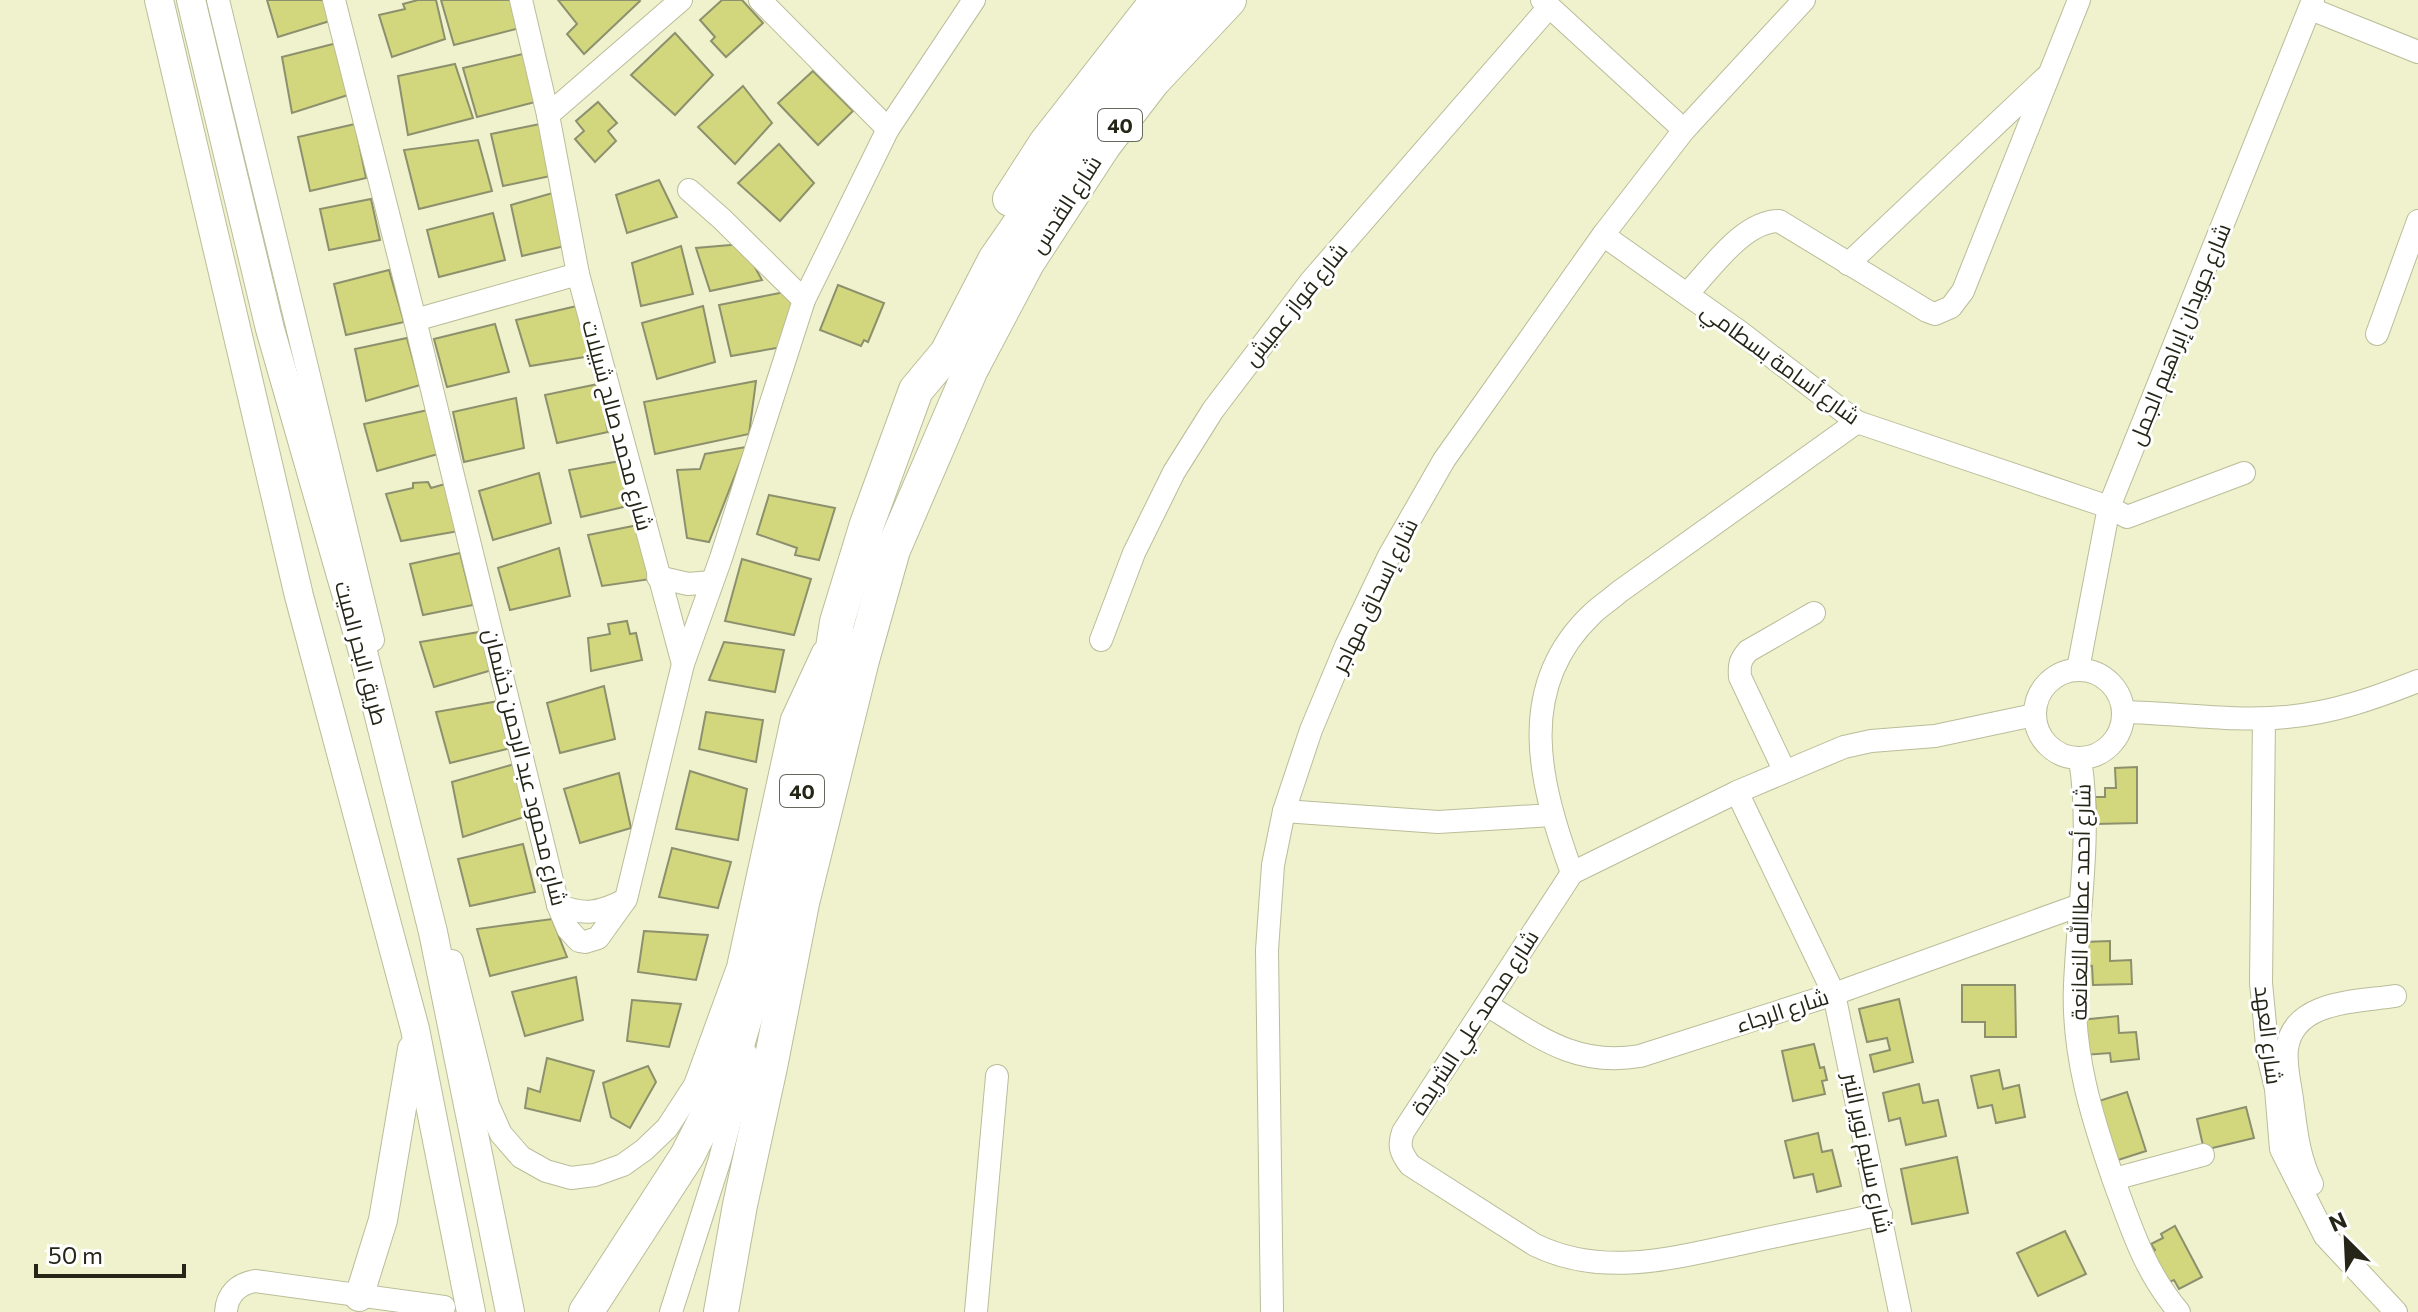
<svg xmlns="http://www.w3.org/2000/svg" width="2418" height="1312" viewBox="0 0 2418 1312" font-family="Commissioner,Cairo,sans-serif">
<style>
.building{fill:#d2d77e;stroke:#8d906d;stroke-width:2}
.lines{fill:none;stroke-linecap:round;stroke-linejoin:round}
.minor-casing{stroke:#babd99;stroke-width:24}
.major-casing{stroke:#babd99;stroke-width:30}
.highway-casing{stroke:#babd99;stroke-width:36}
.minor{stroke:#fff;stroke-width:22}
.major{stroke:#fff;stroke-width:28}
.highway{stroke:#fff;stroke-width:34}
.labels{text-anchor:middle;dominant-baseline:central;stroke-width:6;stroke-linejoin:round;paint-order:stroke}
.shield{fill:#fff;stroke:#66675d;stroke-width:2}
.shield-label{font-size:20px;font-weight:bold;fill:#252618}
.street-label{font-size:22px;fill:#252618;stroke:#fff}
</style>
<rect width="100%" height="100%" fill="#eff2cc"/>
<g class="building">
<path d="M267 0H328L333 20 278 37Z"/>
<path d="M418 0H436L445 39 392 57 379 15 405 9 403 4Z"/>
<path d="M441 0H514L520 28 454 45Z"/>
<path d="M558 0H639L640 1 584 54 567 34 577 24Z"/>
<path d="M722 0H742L763 23 726 57 711 41 715 37 700 20Z"/>
<path d="M675 33 713 75 675 115 631 75Z"/>
<path d="M337 43 351 94 292 113 282 57Z"/>
<path d="M527 53 539 101 477 117 463 68Z"/>
<path d="M455 64 473 118 408 135 398 76Z"/>
<path d="M813 71 853 111 818 145 778 103Z"/>
<path d="M743 86 772 123 735 164 698 127Z"/>
<path d="M598 102 617 123 608 131 616 141 595 162 575 139 584 131 576 121Z"/>
<path d="M545 123 555 175 503 186 491 134Z"/>
<path d="M355 124 366 178 310 191 298 137Z"/>
<path d="M478 140 492 191 419 209 404 150Z"/>
<path d="M779 144 814 183 780 221 738 183Z"/>
<path d="M659 180 677 217 627 233 616 195Z"/>
<path d="M556 192 565 246 522 256 511 205Z"/>
<path d="M371 199 380 240 329 250 320 209Z"/>
<path d="M493 213 505 260 439 277 427 230Z"/>
<path d="M742 244 762 280 710 291 696 248Z"/>
<path d="M681 246 693 294 641 306 632 263Z"/>
<path d="M389 270 404 322 346 335 334 284Z"/>
<path d="M838 285 884 303 868 342 864 340 861 346 820 330Z"/>
<path d="M790 291 795 313 782 347 731 356 719 305Z"/>
<path d="M577 306 591 356 530 366 516 320Z"/>
<path d="M703 306 715 362 657 379 642 323Z"/>
<path d="M495 324 509 372 447 387 434 339Z"/>
<path d="M407 338 420 385 366 401 355 349Z"/>
<path d="M756 381 749 434 655 454 644 402Z"/>
<path d="M598 384 608 432 557 443 545 395Z"/>
<path d="M516 398 524 448 464 462 453 412Z"/>
<path d="M428 410 438 454 377 471 364 424Z"/>
<path d="M746 447 709 542 687 538 677 470 700 469 705 454Z"/>
<path d="M620 461 632 505 581 517 569 470Z"/>
<path d="M539 473 551 523 493 540 479 491Z"/>
<path d="M428 482 431 488 445 484 459 531 401 541 386 494 413 488V483Z"/>
<path d="M769 495 835 508 819 560 795 555 797 548 757 534Z"/>
<path d="M638 525 651 579 602 586 588 535Z"/>
<path d="M559 548 570 596 510 610 498 568Z"/>
<path d="M460 553 473 605 423 615 410 564Z"/>
<path d="M742 559 811 579 794 635 725 621Z"/>
<path d="M627 621 630 634 636 633 642 660 591 671 588 638 610 634 608 624Z"/>
<path d="M485 631 492 670 434 687 420 642Z"/>
<path d="M724 642 784 650 775 692 709 680Z"/>
<path d="M604 686 615 739 560 753 547 703Z"/>
<path d="M499 701 511 748 450 763 436 712Z"/>
<path d="M706 712 763 720 756 762 699 749Z"/>
<path d="M518 763 530 815 463 837 452 782Z"/>
<path d="M2137 767V823L2096 824 2095 797H2105V788H2116L2115 768Z"/>
<path d="M690 771 747 789 738 840 676 829Z"/>
<path d="M619 773 631 828 580 843 564 789Z"/>
<path d="M523 844 535 892 470 906 458 859Z"/>
<path d="M672 848 731 862 718 908 659 897Z"/>
<path d="M552 919 567 957 490 976 477 929Z"/>
<path d="M644 931 708 935 696 980 638 972Z"/>
<path d="M2110 941V961L2131 960 2132 984 2093 985 2092 966 2084 967 2083 942Z"/>
<path d="M576 977 583 1020 525 1036 512 992Z"/>
<path d="M1962 985H2015L2016 1037H1985V1022H1962Z"/>
<path d="M1899 999 1913 1062 1874 1072 1870 1055 1890 1050 1887 1038 1867 1042 1859 1009Z"/>
<path d="M632 1000 681 1004 669 1047 627 1041Z"/>
<path d="M2118 1016 2119 1033 2136 1032 2139 1059 2111 1062 2110 1053 2084 1055 2081 1020Z"/>
<path d="M1814 1044 1820 1068 1824 1067 1827 1080 1822 1081 1825 1094 1793 1101 1782 1051Z"/>
<path d="M547 1058 594 1071 580 1121 525 1108 528 1088 540 1092Z"/>
<path d="M648 1066 656 1082 630 1128 611 1117 603 1083Z"/>
<path d="M1999 1070 2003 1089 2019 1085 2025 1117 1996 1123 1992 1105 1978 1108 1971 1076Z"/>
<path d="M1919 1084 1923 1103 1938 1100 1946 1136 1906 1145 1900 1118 1889 1121 1883 1093Z"/>
<path d="M2127 1092 2146 1151 2115 1161 2096 1102Z"/>
<path d="M2246 1107 2254 1138 2204 1150 2197 1119Z"/>
<path d="M1818 1133 1822 1152 1832 1150 1841 1186 1817 1192 1813 1174 1794 1178 1785 1141Z"/>
<path d="M1957 1157 1968 1213 1912 1224 1901 1169Z"/>
<path d="M2175 1226 2202 1277 2179 1289 2174 1280 2169 1282 2152 1252 2155 1250 2151 1244 2163 1238 2161 1234Z"/>
<path d="M2065 1231 2086 1274 2038 1296 2017 1253Z"/>
</g>
<g class="lines">
<g class="minor-casing">
<g id="minor">
<path d="M218 0 373 640"/>
<path d="M334 0 415 320 558 905 568 929 579 941 585 942 598 938 626 899 683 664 721 558 804 300 888 129 974 0"/>
<path d="M521 0 548 115 578 274 683 664"/>
<path d="M760 0 888 129"/>
<path d="M1542 0 1684 130"/>
<path d="M2311 9 2418 52"/>
<path d="M548 115 681 0"/>
<path d="M689 190 722 219 804 300"/>
<path d="M1603 235 1740 332 1857 422 2109 507 2127 517 2244 473"/>
<path d="M1848 264 2045 78"/>
<path d="M1687 294C1711 269 1743 221 1779 221L1927 311 1935 314 1951 307 1963 291 2079 0"/>
<path d="M415 320 578 274"/>
<path d="M2377 334 2418 221"/>
<path d="M658 577 688 584 712 582"/>
<path d="M1101 640 1134 553 1174 472 1213 410 1311 281 1549 7"/>
<path d="M2078 669 2109 507 2313 0"/>
<circle cx="2079" cy="714" r="44"/>
<path d="M2124 712C2178 713 2233 722 2286 717 2333 713 2375 698 2418 681"/>
<path d="M2264 719 2261 983 2268 1055 2276 1089 2281 1149 2325 1236 2396 1312"/>
<path d="M2080 759C2092 834 2078 910 2075 985 2072 1053 2092 1118 2114 1181 2132 1230 2145 1272 2179 1312"/>
<path d="M1784 770 1740 677C1739 665 1740 660 1748 651L1814 613"/>
<path d="M1737 792 1834 994 1900 1312"/>
<path d="M1284 811 1438 822 1553 815"/>
<path d="M1572 873C1540 785 1514 689 1591 615 1599 607 1610 600 1619 592L1857 422"/>
<path d="M558 905C584 916 600 913 625 900"/>
<path d="M452 961 488 1105 501 1134 521 1157 546 1171 571 1178 595 1175 623 1165 644 1150 667 1128 695 1085 738 967 792 719 823 652"/>
<path d="M1487 1005C1539 1037 1576 1067 1640 1056L1834 994 2080 905"/>
<path d="M2114 1179 2203 1155"/>
<path d="M2312 1184C2298 1156 2296 1129 2292 1099 2290 1084 2285 1065 2287 1049 2293 1000 2357 1002 2395 996"/>
<path d="M1881 1214C1836 1224 1790 1233 1744 1243 1674 1258 1603 1278 1535 1245L1410 1165C1401 1153 1398 1146 1403 1132L1572 873 1737 792 1844 747 1871 741 1935 736 2034 715"/>
<path d="M226 1312C227 1294 238 1284 255 1281L444 1307"/>
<path d="M671 1312 720 1159 747 1055"/>
<path d="M976 1312 997 1076"/>
<path d="M1272 1312 1267 950 1273 865 1284 811 1311 730 1346 646 1389 556 1444 460 1603 235 1684 130 1804 0"/>
</g>
</g>
<g class="major-casing">
<g id="major">
<path d="M159 0 299 596 415 1029 471 1312"/>
<path d="M191 0 270 329 363 652 433 932 510 1312"/>
<path d="M359 1297 383 1220 412 1049"/>
</g>
</g>
<g class="highway-casing">
<g id="highway">
<path d="M1010 199 1046 143 1158 0"/>
<path d="M586 1312 687 1156 713 1105 737 1045 777 908 813 740 825 699 837 622 867 524 916 390 947 353 995 260 1095 115 1132 67 1192 0"/>
<path d="M721 1312 740 1205 770 1067 802 903 862 660 893 550 971 369 1027 263 1104 145 1153 81 1229 0"/>
</g>
</g>
<use href="#minor" class="minor"/>
<use href="#major" class="major"/>
<use href="#highway" class="highway"/>
</g>
<g class="labels">
<g class="shield">
<rect x="1098" y="109" width="44" height="32" rx="6"/>
<rect x="780" y="775" width="44" height="32" rx="6"/>
</g>
<g class="shield-label">
<text x="1120" y="125">40</text>
<text x="802" y="791">40</text>
</g>
<g class="street-label">
<text transform="translate(1065 204) rotate(-57)">شارع القدس</text>
<text transform="translate(1295 304) rotate(-51)">شارع فواز عميش</text>
<text transform="translate(2179 334) rotate(-68)">شارع جويدان إبراهيم الجمل</text>
<text transform="translate(1781 363) rotate(36)">شارع أسامة بسطامي</text>
<text transform="translate(618 425) rotate(75)">شارع محمد صالح شبيلات</text>
<text transform="translate(1374 595) rotate(-64)">شارع إسحاق مهاجر</text>
<text transform="translate(362 653) rotate(75)">طريق البحر الميت</text>
<text transform="translate(526 767) rotate(76)">شارع محمود عبد الرحمن خشمان</text>
<text transform="translate(2080 902) rotate(-89)">شارع أحمد عطاالله النعانعة</text>
<text transform="translate(1782 1010) rotate(-18)">شارع الرجاء</text>
<text transform="translate(1474 1022) rotate(-57)">شارع محمد علي الشريدة</text>
<text transform="translate(2269 1035) rotate(83)">شارع العهد</text>
<text transform="translate(1868 1153) rotate(78)">شارع سليم نوير النبر</text>
</g>
</g>
<g transform="translate(2346 1240) rotate(336)" stroke="#ffffff" stroke-width="6" paint-order="stroke">
<path d="M0-6L14 30L0 20L-14 30Z" fill="#252618"/>
<text y="-12" font-size="22" font-weight="bold" text-anchor="middle" fill="#252618">N</text>
</g>
<path d="M36 1264v12h148v-12" fill="none" stroke="#252618" stroke-width="4"/>
<text x="48" y="1264" font-size="24" fill="#252618" stroke="#ffffff" stroke-width="6" paint-order="stroke">50 m</text>
</svg>
